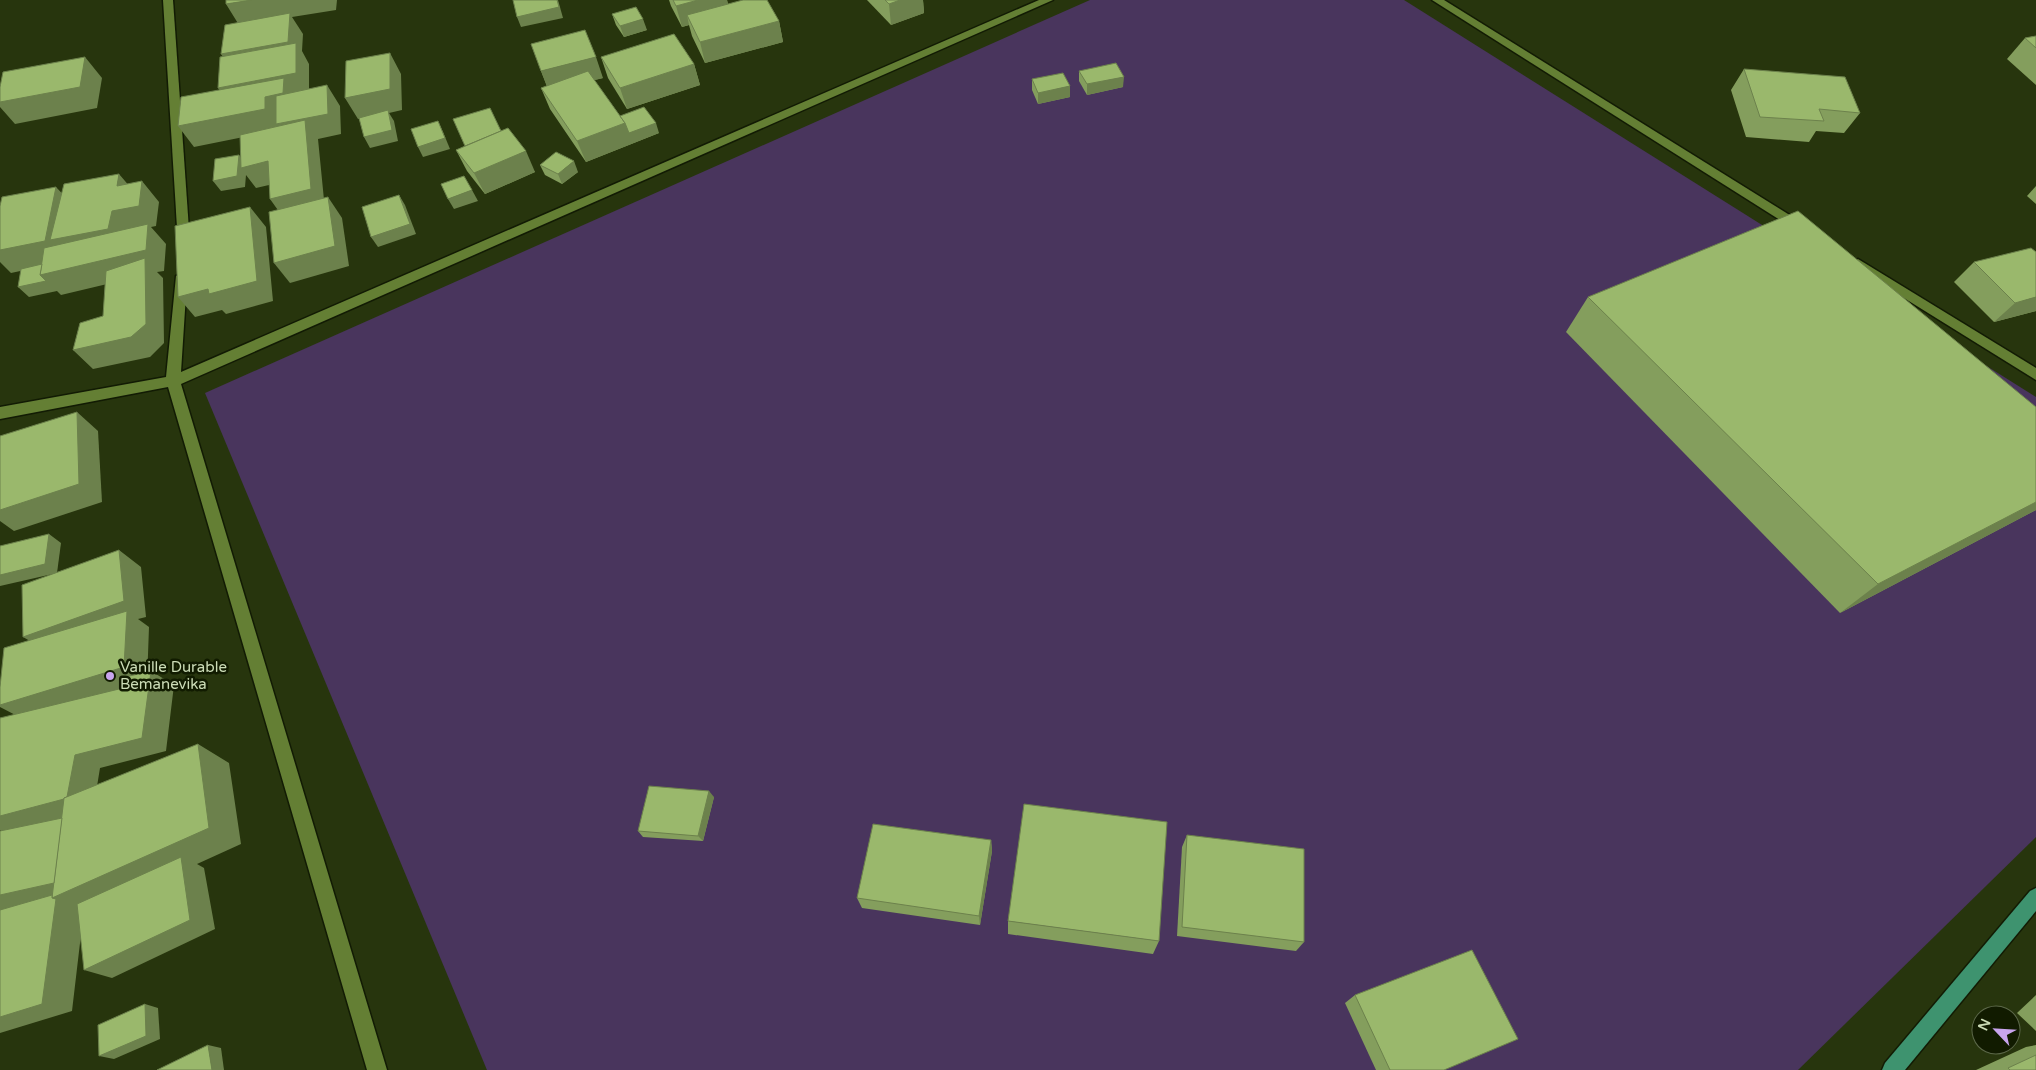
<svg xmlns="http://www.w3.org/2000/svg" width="2036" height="1070" viewBox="0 0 2036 1070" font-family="'Varela Round',sans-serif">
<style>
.green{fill:#49355d}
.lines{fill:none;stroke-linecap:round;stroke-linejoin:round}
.minor-casing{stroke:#121b04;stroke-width:3}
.major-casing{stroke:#121b04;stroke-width:3}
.minor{fill:#647f34;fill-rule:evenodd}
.major{fill:#3e936f;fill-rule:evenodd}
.wall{fill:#849e5d}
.shaded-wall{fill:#6c814c}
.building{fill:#9ab86c;stroke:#6c814c}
.poi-dot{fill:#c9a5ee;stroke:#111b00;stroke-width:2}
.labels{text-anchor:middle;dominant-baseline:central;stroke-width:5;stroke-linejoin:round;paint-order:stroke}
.poi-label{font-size:15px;fill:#ccdcb6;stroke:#111b00;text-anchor:start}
</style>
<rect width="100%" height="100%" fill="#27350d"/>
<path class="green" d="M1090 0H1404L2036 397V837L1798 1070H487L205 393Z"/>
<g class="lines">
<g class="minor-casing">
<g id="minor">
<path d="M163 0H173L190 244 184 248 178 244Z"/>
<path d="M1039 0H1053L181 384 387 1070H367L168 387 0 419V407L166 377 176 276 181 274 187 279 181 372Z"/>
<path d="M1432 0H1444L1804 224 1806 227 1804 230H1796Z"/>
<path d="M1858 259 2036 368V380L1854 267 1852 264Z"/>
</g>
</g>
<g class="major-casing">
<path id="major" d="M2036 888V911L1905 1070H1882L1885 1063 2030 891Z"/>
</g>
<use href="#minor" class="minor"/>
<use href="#major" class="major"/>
</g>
<g class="wall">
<path d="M669 0H727L728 4 779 21 783 42 705 63 692 36 689 25 682 27 671 6Z"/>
<path d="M867 0H923L924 13 891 25Z"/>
<path d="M612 14 647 30 624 37 616 25Z"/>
<path d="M2036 36V85L2007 59 2025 38Z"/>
<path d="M601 57 694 64 700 85 627 109 608 78Z"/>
<path d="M1744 69 1860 113 1844 133 1816 131 1809 142 1746 137 1731 90Z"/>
<path d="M541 71 603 78 594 80 620 116 659 133 586 162 550 109 541 88 547 86Z"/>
<path d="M1079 71 1123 87 1087 95 1079 81Z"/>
<path d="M1032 79 1070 97 1038 104 1032 90Z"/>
<path d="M501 131 535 172 485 194 467 171 456 150Z"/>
<path d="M540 165 578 172 562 184 545 175Z"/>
<path d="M2036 186V204L2027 196Z"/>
<path d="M1974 262 2036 311 1994 322 1954 282Z"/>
<path d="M1588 297 2036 407V510L1840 613 1566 332Z"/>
<path d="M714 797 703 841 643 837 638 831Z"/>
<path d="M1187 835 1304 942 1296 951 1177 936 1182 847Z"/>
<path d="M991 840 992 851 980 925 862 908 857 898Z"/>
<path d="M1008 921 1159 941 1153 954 1008 934Z"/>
<path d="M1355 995 1444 1070H1376L1345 1003Z"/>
<path d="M2036 995V1031L2017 1013Z"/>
<path d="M2036 1045V1070H1976L2026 1047Z"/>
</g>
<g class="shaded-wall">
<path d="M252 0H337L336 10 292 17 303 34 302 51 309 64V94L327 85 340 106 341 134 318 139 325 210 285 220 270 199 279 130 194 147 178 126 232 108 218 88 235 75 221 54 239 25 226 4Z"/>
<path d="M558 0 563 18 521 27 517 17Z"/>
<path d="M698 0H727L730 13 687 15 689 25 682 27 676 6Z"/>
<path d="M900 0H923L924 13 891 25 889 4Z"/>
<path d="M643 19 647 30 624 37 620 26Z"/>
<path d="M779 21 783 42 705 63 700 42Z"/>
<path d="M390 53 401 74 402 110 389 113 394 121 398 141 370 148 364 137 389 113 358 119 345 98Z"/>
<path d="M85 57 102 78 97 108 15 124 0 107V102Z"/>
<path d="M596 57 603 78 549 92 541 71Z"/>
<path d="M694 64 700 85 627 109 620 88Z"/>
<path d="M1124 77 1123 87 1087 95V84Z"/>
<path d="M1070 86V97L1038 104V93Z"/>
<path d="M438 121 443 132 450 149 423 157 418 147Z"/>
<path d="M625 123H656L659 133 586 162 577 141Z"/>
<path d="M526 151 535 172 485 194 474 173Z"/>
<path d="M239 155 247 165 268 161 282 182 256 188 246 175 245 187 221 191 213 181Z"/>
<path d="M574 161 578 172 562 184 558 174Z"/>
<path d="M119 174 137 195 142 181 159 202 156 226 151 227 166 244 164 271 157 272 163 278 164 343 150 357 93 369 73 350 145 275 61 295 57 291 29 297 18 287 40 275 53 264 11 273 0 262V250L56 187 75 207 117 186Z"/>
<path d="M472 190 478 201 454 209 448 199Z"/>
<path d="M399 195 405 205 416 234 378 247 371 237Z"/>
<path d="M328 197 342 218 349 266 290 283 274 263Z"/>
<path d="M250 207 266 227 273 301 226 314 222 310 195 317 178 297Z"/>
<path d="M2036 297V311L1994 322 2015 303Z"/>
<path d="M77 412 98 431 102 502 14 531 0 521V510Z"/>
<path d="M2036 502V510L1840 613 1878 584Z"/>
<path d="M49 534 61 543 57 573 0 586V575Z"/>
<path d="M119 550 141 567 146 617 138 619 149 627 147 682 25 720 0 707V705L49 652 23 637Z"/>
<path d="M151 671 174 685 166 751 100 768 93 811 7 833 0 830V816L75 755Z"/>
<path d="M198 744 229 763 241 844 197 864 204 868 215 929 112 978 84 970V909L72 1011 0 1033V895Z"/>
<path d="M709 791 714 797 703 841 698 836Z"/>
<path d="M991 840 992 851 980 925 979 916Z"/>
<path d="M145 1004 158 1008 160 1039 114 1059 99 1056Z"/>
<path d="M208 1045 221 1048 224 1070H212Z"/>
</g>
<g class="building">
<path d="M226 0H252L226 4Z"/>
<path d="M513 0H557L559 7 517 17Z"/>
<path d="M673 0H698L676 6Z"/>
<path d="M743 0H767L779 21 700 42 687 15Z"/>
<path d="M885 0H900L889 4Z"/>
<path d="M636 7 643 19 620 26 612 14Z"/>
<path d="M290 13 288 42 221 54 225 25Z"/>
<path d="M585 30 596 57 541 71 531 44Z"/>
<path d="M674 34 694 64 620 88 601 57Z"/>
<path d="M2036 36V48L2025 38Z"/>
<path d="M296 43V73L218 88 220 57Z"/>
<path d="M390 53V89L345 98 346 61Z"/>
<path d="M85 57 80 87 0 102V87L3 72Z"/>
<path d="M1116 63 1124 77 1087 84 1079 71Z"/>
<path d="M1744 69 1845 77 1860 113 1819 109 1824 121 1760 117Z"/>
<path d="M588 71 625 123 577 141 541 88Z"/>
<path d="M1063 73 1070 86 1038 93 1032 79Z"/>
<path d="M284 78 283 93 265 97V109L178 126 181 97Z"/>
<path d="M327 85 328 114 276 124V96Z"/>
<path d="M644 107 656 123 629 133 625 123 620 116Z"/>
<path d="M490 108 501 131 465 146 453 119Z"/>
<path d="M388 110 392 130 364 137 359 118Z"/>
<path d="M305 120 311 189 270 199 268 161 241 168 240 135Z"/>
<path d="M438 121 445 138 418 147 411 129Z"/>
<path d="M508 128 526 151 474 173 456 150Z"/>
<path d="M556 152 574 161 558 174 540 165Z"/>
<path d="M239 155 237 176 213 181 215 159Z"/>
<path d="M119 174 117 186 142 181 139 206 112 211 108 229 50 240 64 184Z"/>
<path d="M464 176 472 190 448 199 441 184Z"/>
<path d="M56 187 45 241 0 250V206L2 197Z"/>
<path d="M399 195 410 224 371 237 362 207Z"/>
<path d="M328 197 335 246 274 263 269 212Z"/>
<path d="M250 207 257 281 209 294 208 289 178 297 175 226Z"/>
<path d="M1798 211 2036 407V502L1878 584 1588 297Z"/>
<path d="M148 224 146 250 40 275 44 248Z"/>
<path d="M2031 248 2036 252V297L2015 303 1974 262Z"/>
<path d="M145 258 146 324 131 337 73 350 80 323 103 316 106 271Z"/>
<path d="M42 264 40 275 46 281 18 287 21 269Z"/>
<path d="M77 412 79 484 0 510V436Z"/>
<path d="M49 534 45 564 0 575V546Z"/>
<path d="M119 550 124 601 23 637 22 585Z"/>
<path d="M127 611 124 667 0 705V687L4 648Z"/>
<path d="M151 671 142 738 75 755 67 797 64 798V799L0 816V718L119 689 121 678Z"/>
<path d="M198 744 209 828 52 898 64 798Z"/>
<path d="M649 786 709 791 698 836 638 831Z"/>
<path d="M1024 804 1167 822 1159 941 1008 921Z"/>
<path d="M62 818 54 883 0 895V831Z"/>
<path d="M873 824 991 840 979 916 857 898Z"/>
<path d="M1187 835 1304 849V942L1182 927Z"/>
<path d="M181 857 190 920 84 970 77 904Z"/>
<path d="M52 895V898L56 899 42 1004 0 1017V910Z"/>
<path d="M1472 950 1518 1039 1444 1070H1390L1355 995Z"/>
<path d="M145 1004 146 1036 99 1056 98 1025Z"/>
<path d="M208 1045 212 1070H157Z"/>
<path d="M2036 1055V1070H2010L2008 1068Z"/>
</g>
<circle class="poi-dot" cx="110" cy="676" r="5"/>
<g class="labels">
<g class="poi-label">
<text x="120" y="667">Vanille Durable<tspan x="120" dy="17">Bemanevika</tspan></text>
</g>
</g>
<g transform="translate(1996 1030) rotate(295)"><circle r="24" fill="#111b00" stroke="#5c6849"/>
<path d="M0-4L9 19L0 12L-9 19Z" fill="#c9a5ee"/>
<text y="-8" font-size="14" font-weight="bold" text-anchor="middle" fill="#ccdcb6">N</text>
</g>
</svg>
